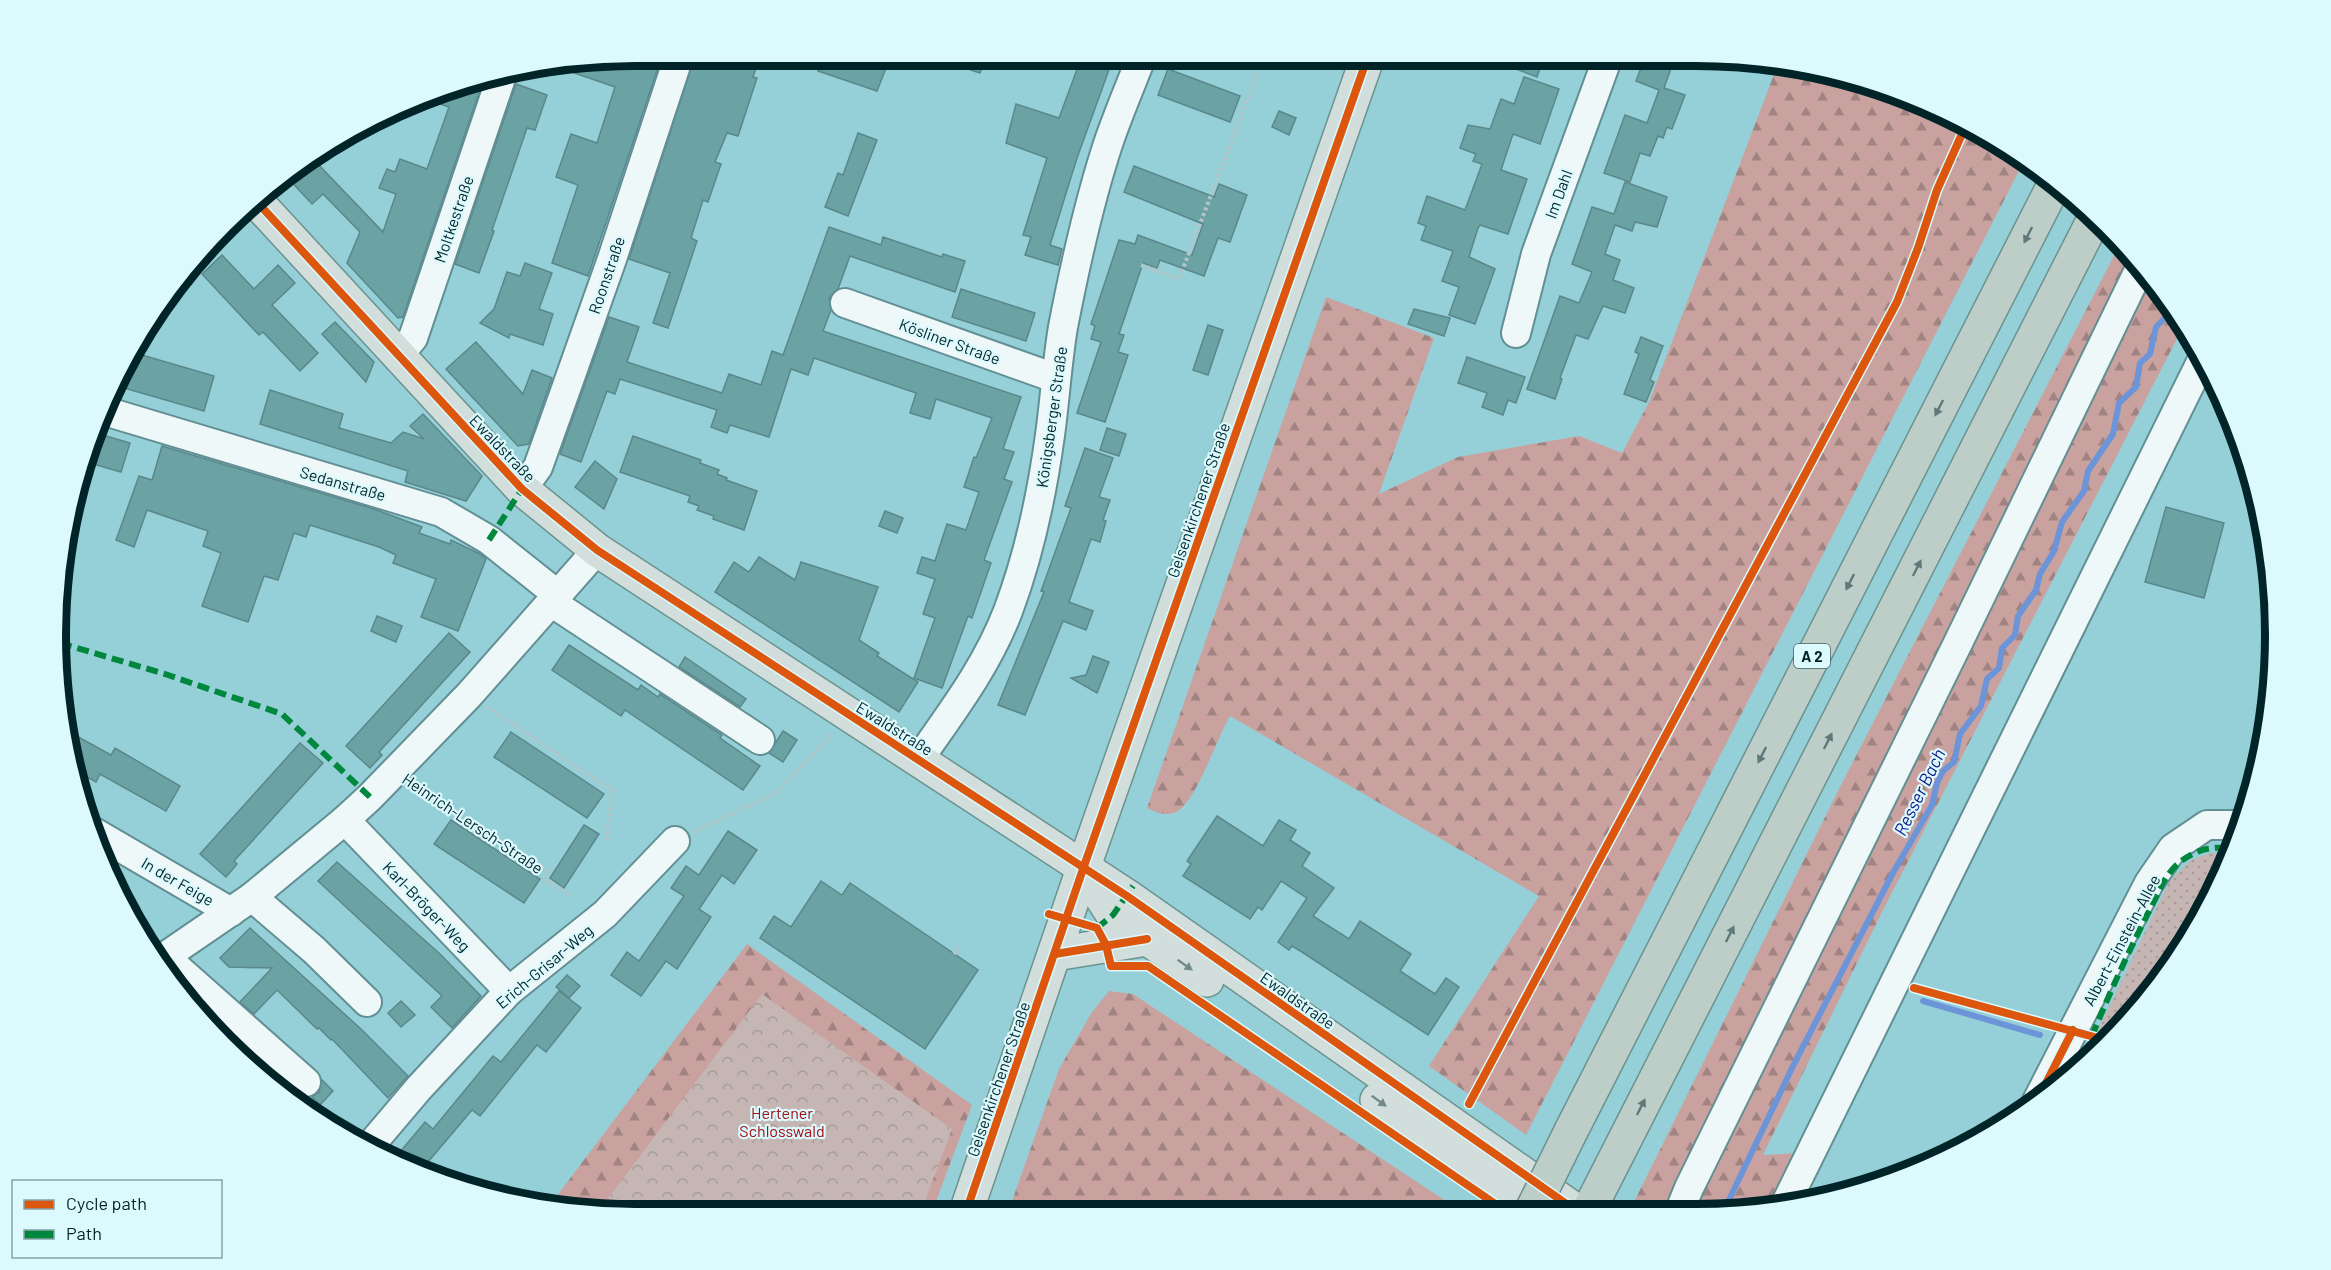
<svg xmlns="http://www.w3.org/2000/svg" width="2331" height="1270" viewBox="0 0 2331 1270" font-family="Barlow,sans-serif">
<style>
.grass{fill:url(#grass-dots)}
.forest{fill:url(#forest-firs)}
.park{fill:url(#park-crowns)}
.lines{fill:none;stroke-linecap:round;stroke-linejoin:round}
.stream{stroke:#6c94d9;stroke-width:6}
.building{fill:#6ba3a5;stroke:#5b878a;stroke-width:1.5}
.minor-casing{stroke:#628f94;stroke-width:32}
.major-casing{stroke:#6c928e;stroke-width:36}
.highway-casing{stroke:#6c928e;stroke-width:36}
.path{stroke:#b4c5c8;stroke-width:4;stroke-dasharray:3 3;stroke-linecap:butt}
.minor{stroke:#eff8f9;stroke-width:28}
.major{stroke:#d1dedc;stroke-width:33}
.highway{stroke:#bdcec9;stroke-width:33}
.highway-bridge-casing{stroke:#6c928e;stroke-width:36;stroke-linecap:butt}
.highway-bridge{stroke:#bdcec9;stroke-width:33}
.quiet{stroke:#00873e;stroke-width:6;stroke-dasharray:12 6;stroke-linecap:butt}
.cycleway-casing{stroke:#dcf9fd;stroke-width:11}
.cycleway{stroke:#dc560d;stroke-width:8}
.oneway{fill:#5f7979}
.oneway2{fill:#738a8b}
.labels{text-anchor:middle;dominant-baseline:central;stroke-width:4.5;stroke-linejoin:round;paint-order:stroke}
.shield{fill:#dcf9fd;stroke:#436469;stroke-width:1.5}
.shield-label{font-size:15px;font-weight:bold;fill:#012429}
.street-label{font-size:16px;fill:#012429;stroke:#dcf9fd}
.park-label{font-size:16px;fill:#a10d10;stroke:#dcf9fd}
.water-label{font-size:18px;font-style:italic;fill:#101989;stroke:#dcf9fd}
.rim{fill:none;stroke:#012429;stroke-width:8}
</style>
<defs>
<pattern id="grass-dots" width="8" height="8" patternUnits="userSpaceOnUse" patternTransform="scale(1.5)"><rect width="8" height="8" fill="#c5b5b3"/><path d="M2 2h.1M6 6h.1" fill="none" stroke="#a79c9a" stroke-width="1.8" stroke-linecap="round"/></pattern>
<pattern id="forest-firs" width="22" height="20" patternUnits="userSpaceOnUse" patternTransform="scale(1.5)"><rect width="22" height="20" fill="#c9a29f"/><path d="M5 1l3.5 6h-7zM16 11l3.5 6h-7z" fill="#a18482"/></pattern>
<pattern id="park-crowns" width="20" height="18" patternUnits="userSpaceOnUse" patternTransform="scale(1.5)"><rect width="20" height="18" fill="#c5b5b3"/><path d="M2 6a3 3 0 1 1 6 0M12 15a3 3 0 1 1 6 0" fill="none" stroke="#a79c9a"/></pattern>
</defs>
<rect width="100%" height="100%" fill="#95d0d8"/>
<path class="grass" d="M2210 853H2231L2198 924 2112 1036 2097 1032 2170 880 2191 860Z"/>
<g class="forest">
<path d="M1778 64 1846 75 1985 133 2024 161 1526 1135 1429 1066 1539 896 1230 716C1217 738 1197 799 1178 811 1167 817 1157 813 1147 808L1326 297 1434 338 1379 494 1458 457 1579 436 1622 453 1649 402Z"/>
<path d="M2120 244 2156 282 2183 327 1881 914 1763 1155 1800 1153 1766 1210H1630L1839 789Z"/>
<path d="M747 944 972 1105 932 1212 597 1213 550 1205Z"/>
<path d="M1109 991 1133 994 1461 1211 1008 1212 1059 1069 1092 1012Z"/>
</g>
<path class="park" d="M762 994 952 1129 921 1212 597 1213Z"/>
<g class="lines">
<g class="stream">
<path d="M1923 1001 2040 1035"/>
<path d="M1729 1200 1794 1064 1894 871 1932 805 1937 783 1943 771 1954 762 1960 734 1981 706 1987 679 1999 668 2002 648 2015 635 2018 616 2036 590 2040 574 2054 551 2062 522 2084 491 2088 471 2113 434 2119 403 2136 387 2140 363 2150 354 2156 327 2173 310"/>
</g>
</g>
<g class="building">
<path d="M635 56H662L588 276 552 263 578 185 556 177 571 134 597 143 615 87 560 68Z"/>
<path d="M695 56H760L753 77 757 78 738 136 727 133 715 162 721 164 708 202 703 200 691 238 697 241 668 328 653 323 670 273 629 259Z"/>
<path d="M823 56H832L853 63 855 57 886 68 877 91 818 71Z"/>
<path d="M937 56H986L980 73 937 59Z"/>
<path d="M1082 56H1114L1077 158 1050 245 1062 249 1058 265 1025 255 1031 237 1023 235 1047 158 1006 143 1016 104 1059 118Z"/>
<path d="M1487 56 1544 57 1537 77 1487 58Z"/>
<path d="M1645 57H1675L1664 88 1685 95 1672 129 1667 127 1663 138 1658 136 1650 156 1640 153 1630 182 1604 173 1625 115 1647 123 1659 90 1636 81Z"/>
<path d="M1168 69 1240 96 1230 122 1158 95Z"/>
<path d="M1524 77 1559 89 1540 144 1513 134 1501 170 1527 179 1508 234 1480 225 1478 228 1469 257 1495 269 1475 324 1449 315 1459 287 1442 281 1453 251 1421 240 1426 226 1418 223 1427 196 1465 210 1482 164 1473 161 1476 154 1460 148 1468 125 1490 129 1501 99 1514 104Z"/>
<path d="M483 81 403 317 398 318 347 263 360 232 323 194 312 204 284 174 313 159 383 232 396 194 379 188 387 169 395 172 400 159 427 169 449 107 425 99 448 86Z"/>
<path d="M516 84 547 95 535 130 527 128 492 230 494 231 479 273 455 264Z"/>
<path d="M1279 111 1296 118 1289 135 1272 127Z"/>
<path d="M858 133 877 140 848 216 825 207 838 173 843 175Z"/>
<path d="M1134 166 1214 197 1219 184 1247 195 1230 242 1218 238 1204 276 1160 260 1157 268 1143 263 1119 334 1124 335 1118 352 1128 355 1105 422 1077 413 1101 342 1091 339 1095 326 1091 324 1119 240 1135 244 1138 235 1192 255 1203 224 1124 192Z"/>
<path d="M1625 182 1667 197 1657 227 1635 222 1632 231 1615 225 1605 254 1620 260 1613 280 1634 288 1625 313 1603 306 1588 339 1576 335 1560 378 1562 379 1555 399 1527 389 1560 296 1579 303 1592 272 1572 264 1592 207 1614 214Z"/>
<path d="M829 227 881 245 883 237 942 257 943 254 965 261 955 292 850 256 838 289 829 298 831 310 823 331 1021 397 1003 449 1014 452 1004 479 1012 482 984 560 991 563 972 618 968 616 942 688 914 678 935 618 923 614 935 579 917 573 922 557 935 561 947 524 966 530 979 492 964 487 974 457 976 458 992 418 936 399 930 419 910 413 916 393 814 358 808 375 791 369 769 437 730 425 727 433 711 427 717 410 620 379 615 394 607 391 581 462 560 454 609 317 639 327 627 362 722 393 729 374 761 385 772 351 783 355Z"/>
<path d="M222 255 254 289 278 265 295 283 272 305 318 353 300 371 263 332 259 335 202 274Z"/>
<path d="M525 263 552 273 539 309 553 314 543 345 510 334 509 338 480 323 494 309 507 272 520 276Z"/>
<path d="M961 289 1035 313 1026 341 952 317Z"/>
<path d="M1414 309 1450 318 1444 336 1408 324Z"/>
<path d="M335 322 374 362 366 382 322 334Z"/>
<path d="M1208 325 1223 330 1208 375 1193 370Z"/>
<path d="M1641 337 1663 346 1650 380 1654 382 1646 402 1624 394 1639 354 1635 352Z"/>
<path d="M476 342 523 394 532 370 552 378 529 444 518 446 446 369Z"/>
<path d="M135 353 214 376 204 411 124 388Z"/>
<path d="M1467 357 1525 377 1516 403 1508 400 1503 415 1482 407 1487 393 1458 383Z"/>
<path d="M270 390 343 414 339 428 391 443 403 432 424 439 410 426 423 414 482 476 466 501 405 482 408 471 260 424Z"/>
<path d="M1107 428 1126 434 1119 456 1100 450Z"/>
<path d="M99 434 130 443 121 472 86 462Z"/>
<path d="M633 436 701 460 700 463 719 470 717 474 727 478 726 480 757 491 744 530 713 519 714 516 697 510 699 506 688 502 690 496 620 472Z"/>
<path d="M162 446 374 509 422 527 419 533 450 544 451 540 480 554 486 559 458 631 421 617 436 579 393 563 396 555 379 547 310 525 306 537 294 533 278 580 264 576 248 622 202 606 221 553 203 546 208 531 147 510 134 547 116 540 139 476 152 480Z"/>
<path d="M1085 448 1113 458 1099 497 1110 500 1103 520 1106 521 1100 542 1091 539 1069 602 1093 611 1086 630 1063 621 1025 715 998 705 1044 592 1041 591 1071 508 1065 506Z"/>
<path d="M595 461 617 479 604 509 575 487Z"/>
<path d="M2166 507 2224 523 2204 598 2145 582Z"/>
<path d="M885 511 903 518 897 533 879 526Z"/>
<path d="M759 557 795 580 801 562 878 587 859 640 879 653 877 656 918 682 899 712 715 592 734 562 749 572Z"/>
<path d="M377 616 402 626 396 642 371 631Z"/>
<path d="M449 633 470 652 379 752 382 755 370 768 346 746Z"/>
<path d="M569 645 638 690 641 685 658 697 660 694 722 735 720 738 760 766 743 790 625 710 621 716 552 670Z"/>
<path d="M1093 656 1109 662 1097 693 1071 678 1086 675Z"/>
<path d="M685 657 746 699 740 707 679 667Z"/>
<path d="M783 731 797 740 783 762 769 753Z"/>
<path d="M511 732 604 794 587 818 494 757Z"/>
<path d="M71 733 111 755 115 748 180 786 166 811 100 774 96 782 80 773Z"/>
<path d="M300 743 323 763 234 861 237 864 226 877 200 854Z"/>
<path d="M1217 816 1263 846 1279 820 1296 830 1290 840 1310 853 1302 866 1334 888 1313 916 1349 939 1360 921 1411 954 1400 971 1435 994 1446 978 1459 987 1428 1035 1302 952 1292 946 1289 950 1278 942 1307 898 1281 881 1262 910 1258 907 1250 919 1183 876 1191 864 1187 861Z"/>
<path d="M451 820 540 879 524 903 434 844Z"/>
<path d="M584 825 599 834 564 888 550 878Z"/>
<path d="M728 831 757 850 734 884 722 875 699 909 711 917 677 969 666 961 641 996 611 975 627 952 639 961 684 896 671 888 686 866 699 875Z"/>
<path d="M337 862 440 954 481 996 452 1028 431 1007 442 996 318 881Z"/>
<path d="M821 881 842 895 850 883 978 970 925 1049 760 938 774 916 791 927Z"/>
<path d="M250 928 361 1029 408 1076 388 1098 332 1039 331 1040 319 1028 317 1029 277 990 254 1014 240 1002 272 968 229 967 220 958Z"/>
<path d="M567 975 580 986 569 998 556 987Z"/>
<path d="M559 991 581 1008 546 1052 537 1045 480 1116 472 1110 422 1169 395 1158 425 1122 433 1129 493 1056 501 1062Z"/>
<path d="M401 1001 415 1015 401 1027 388 1013Z"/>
<path d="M322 1080 333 1091 320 1105 312 1097 319 1092Z"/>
</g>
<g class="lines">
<g class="minor-casing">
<g id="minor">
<path d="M845 303 1055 378"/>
<path d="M1516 333 1536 254 1608 57"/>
<path d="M398 356 413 338 501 78"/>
<path d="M108 412 441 512 489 540 558 595"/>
<path d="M522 489 538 467 567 386 612 259 679 56"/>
<path d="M551 602 760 740"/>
<path d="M919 759C952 712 987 666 1008 611 1029 555 1042 494 1050 435 1055 399 1057 363 1063 327 1075 265 1089 201 1109 141 1119 112 1131 84 1142 56"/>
<path d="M345 820 509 991"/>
<path d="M94 832 231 912"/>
<path d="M252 897 314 950 367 1002"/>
<path d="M165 957 306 1082"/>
<path d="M163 958 252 897 345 820 370 797 469 695 597 550"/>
<path d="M2037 1101 2149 883 2173 848 2207 825H2243"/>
<path d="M369 1147 419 1088 509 991 605 914 675 841"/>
<path d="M1784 1207 2203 358"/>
<path d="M1680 1210 1689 1188 1957 645 2141 266"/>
</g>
</g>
<g class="major-casing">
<g id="major">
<path d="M257 202 522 489 597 550 1127 896 1575 1210"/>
<path d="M1089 878 1113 915 1207 980"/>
<path d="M1055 954 1147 939"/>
<path d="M1377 1100 1533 1210"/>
<path d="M966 1212 1083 869 1368 56"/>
</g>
</g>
<g class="highway-casing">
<g id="highway">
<path d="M1571 1131 2055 183"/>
<path d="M1589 1210 2095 217"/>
</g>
</g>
<g class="path">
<path d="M1247 56 1262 62"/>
<path d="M1141 265 1179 279 1264 56"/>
<path d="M487 707 613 791 607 831 608 840"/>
<path d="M415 784 549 871 544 879 572 896"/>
<path d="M694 832 774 794 833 734"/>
<path d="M954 954 961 945"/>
</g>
<use href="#minor" class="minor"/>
<use href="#major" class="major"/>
<use href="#highway" class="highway"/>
<g class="highway-bridge-casing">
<path id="highway-bridge" d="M1532 1210 1571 1131"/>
</g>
<use href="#highway-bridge" class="highway-bridge"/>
<g class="quiet">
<path d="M489 540 522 489"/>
<path d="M60 643 165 674 282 714 370 797"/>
<path d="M1097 928 1113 915 1133 886"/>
<path d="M2092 1036C2109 994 2128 953 2148 913 2157 896 2164 875 2180 862 2195 850 2213 845 2232 849"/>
</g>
<g class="cycleway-casing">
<g id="cycleway">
<path d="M257 202 522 489 597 550 1127 896 1575 1210"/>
<path d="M1049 914 1097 928 1106 945 1111 966H1148L1504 1210"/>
<path d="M1055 954 1147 939"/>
<path d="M1914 988 2109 1041"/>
<path d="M2037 1101 2073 1030"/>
<path d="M1469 1104 1897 302 1918 248 1937 190 1966 125"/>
<path d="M966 1212 1083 869 1368 56"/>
</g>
</g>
<use href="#cycleway" class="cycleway"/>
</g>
<defs><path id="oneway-solid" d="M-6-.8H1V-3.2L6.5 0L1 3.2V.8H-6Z" transform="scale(1.5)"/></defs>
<g class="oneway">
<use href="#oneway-solid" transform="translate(2028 235) rotate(117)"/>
<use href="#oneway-solid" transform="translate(1939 408) rotate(117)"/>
<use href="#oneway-solid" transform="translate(1917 568) rotate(-63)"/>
<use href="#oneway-solid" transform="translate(1850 582) rotate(117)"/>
<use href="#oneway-solid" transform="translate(1828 741) rotate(-63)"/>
<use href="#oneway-solid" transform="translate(1762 755) rotate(117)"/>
<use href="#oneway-solid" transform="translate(1730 934) rotate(-63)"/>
<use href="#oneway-solid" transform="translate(1641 1107) rotate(-63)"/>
</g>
<g class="oneway2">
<use href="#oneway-solid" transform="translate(1185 965) rotate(35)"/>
<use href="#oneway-solid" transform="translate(1379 1101) rotate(36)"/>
</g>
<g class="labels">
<rect class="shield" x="1794" y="644" width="36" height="24" rx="4.5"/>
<g class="shield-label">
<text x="1812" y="656">A 2</text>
</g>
<g class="street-label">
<text transform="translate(1558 194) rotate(-70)">Im Dahl</text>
<text transform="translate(453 219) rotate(-71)">Moltkestraße</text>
<text transform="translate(606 275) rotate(-71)">Roonstraße</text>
<text transform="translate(950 341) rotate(20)">Kösliner Straße</text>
<text transform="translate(1051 417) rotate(-82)">Königsberger Straße</text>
<text transform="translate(503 448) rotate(46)">Ewaldstraße</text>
<text transform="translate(343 483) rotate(16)">Sedanstraße</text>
<text transform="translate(1198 500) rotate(-71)">Gelsenkirchener Straße</text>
<text transform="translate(895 728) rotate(32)">Ewaldstraße</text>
<text transform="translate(473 823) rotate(34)">Heinrich-Lersch-Straße</text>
<text transform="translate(178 881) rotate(30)">In der Feige</text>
<text transform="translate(427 906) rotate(46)">Karl-Bröger-Weg</text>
<text transform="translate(2121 940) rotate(-62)">Albert-Einstein-Allee</text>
<text transform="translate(544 966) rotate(-40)">Erich-Grisar-Weg</text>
<text transform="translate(1298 1000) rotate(35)">Ewaldstraße</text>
<text transform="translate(998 1079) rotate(-71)">Gelsenkirchener Straße</text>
</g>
<g class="park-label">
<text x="782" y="1112">Hertener<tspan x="782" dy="18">Schlosswald</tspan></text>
</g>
<g class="water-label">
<text transform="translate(1919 792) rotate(-64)">Resser Bach</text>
</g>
</g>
<path d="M0 0H2331V1270H0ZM635 66H1696A569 569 0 0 1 2265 635V635A569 569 0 0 1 1696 1204H635A569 569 0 0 1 66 635V635A569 569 0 0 1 635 66Z" fill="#dcf9fd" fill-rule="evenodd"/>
<path class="rim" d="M635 66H1696A569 569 0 0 1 2265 635V635A569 569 0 0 1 1696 1204H635A569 569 0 0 1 66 635V635A569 569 0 0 1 635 66Z"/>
<rect x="12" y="1180" width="210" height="78" fill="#dcf9fd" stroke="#84a4a8" stroke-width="1.5"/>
<rect x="24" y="1200" width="30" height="9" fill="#dc560d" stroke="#84a4a8" stroke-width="1.5"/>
<text x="66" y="1210" font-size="18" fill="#012429">Cycle path</text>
<rect x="24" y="1230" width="30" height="9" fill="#00873e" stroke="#84a4a8" stroke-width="1.5"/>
<text x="66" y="1240" font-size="18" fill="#012429">Path</text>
</svg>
